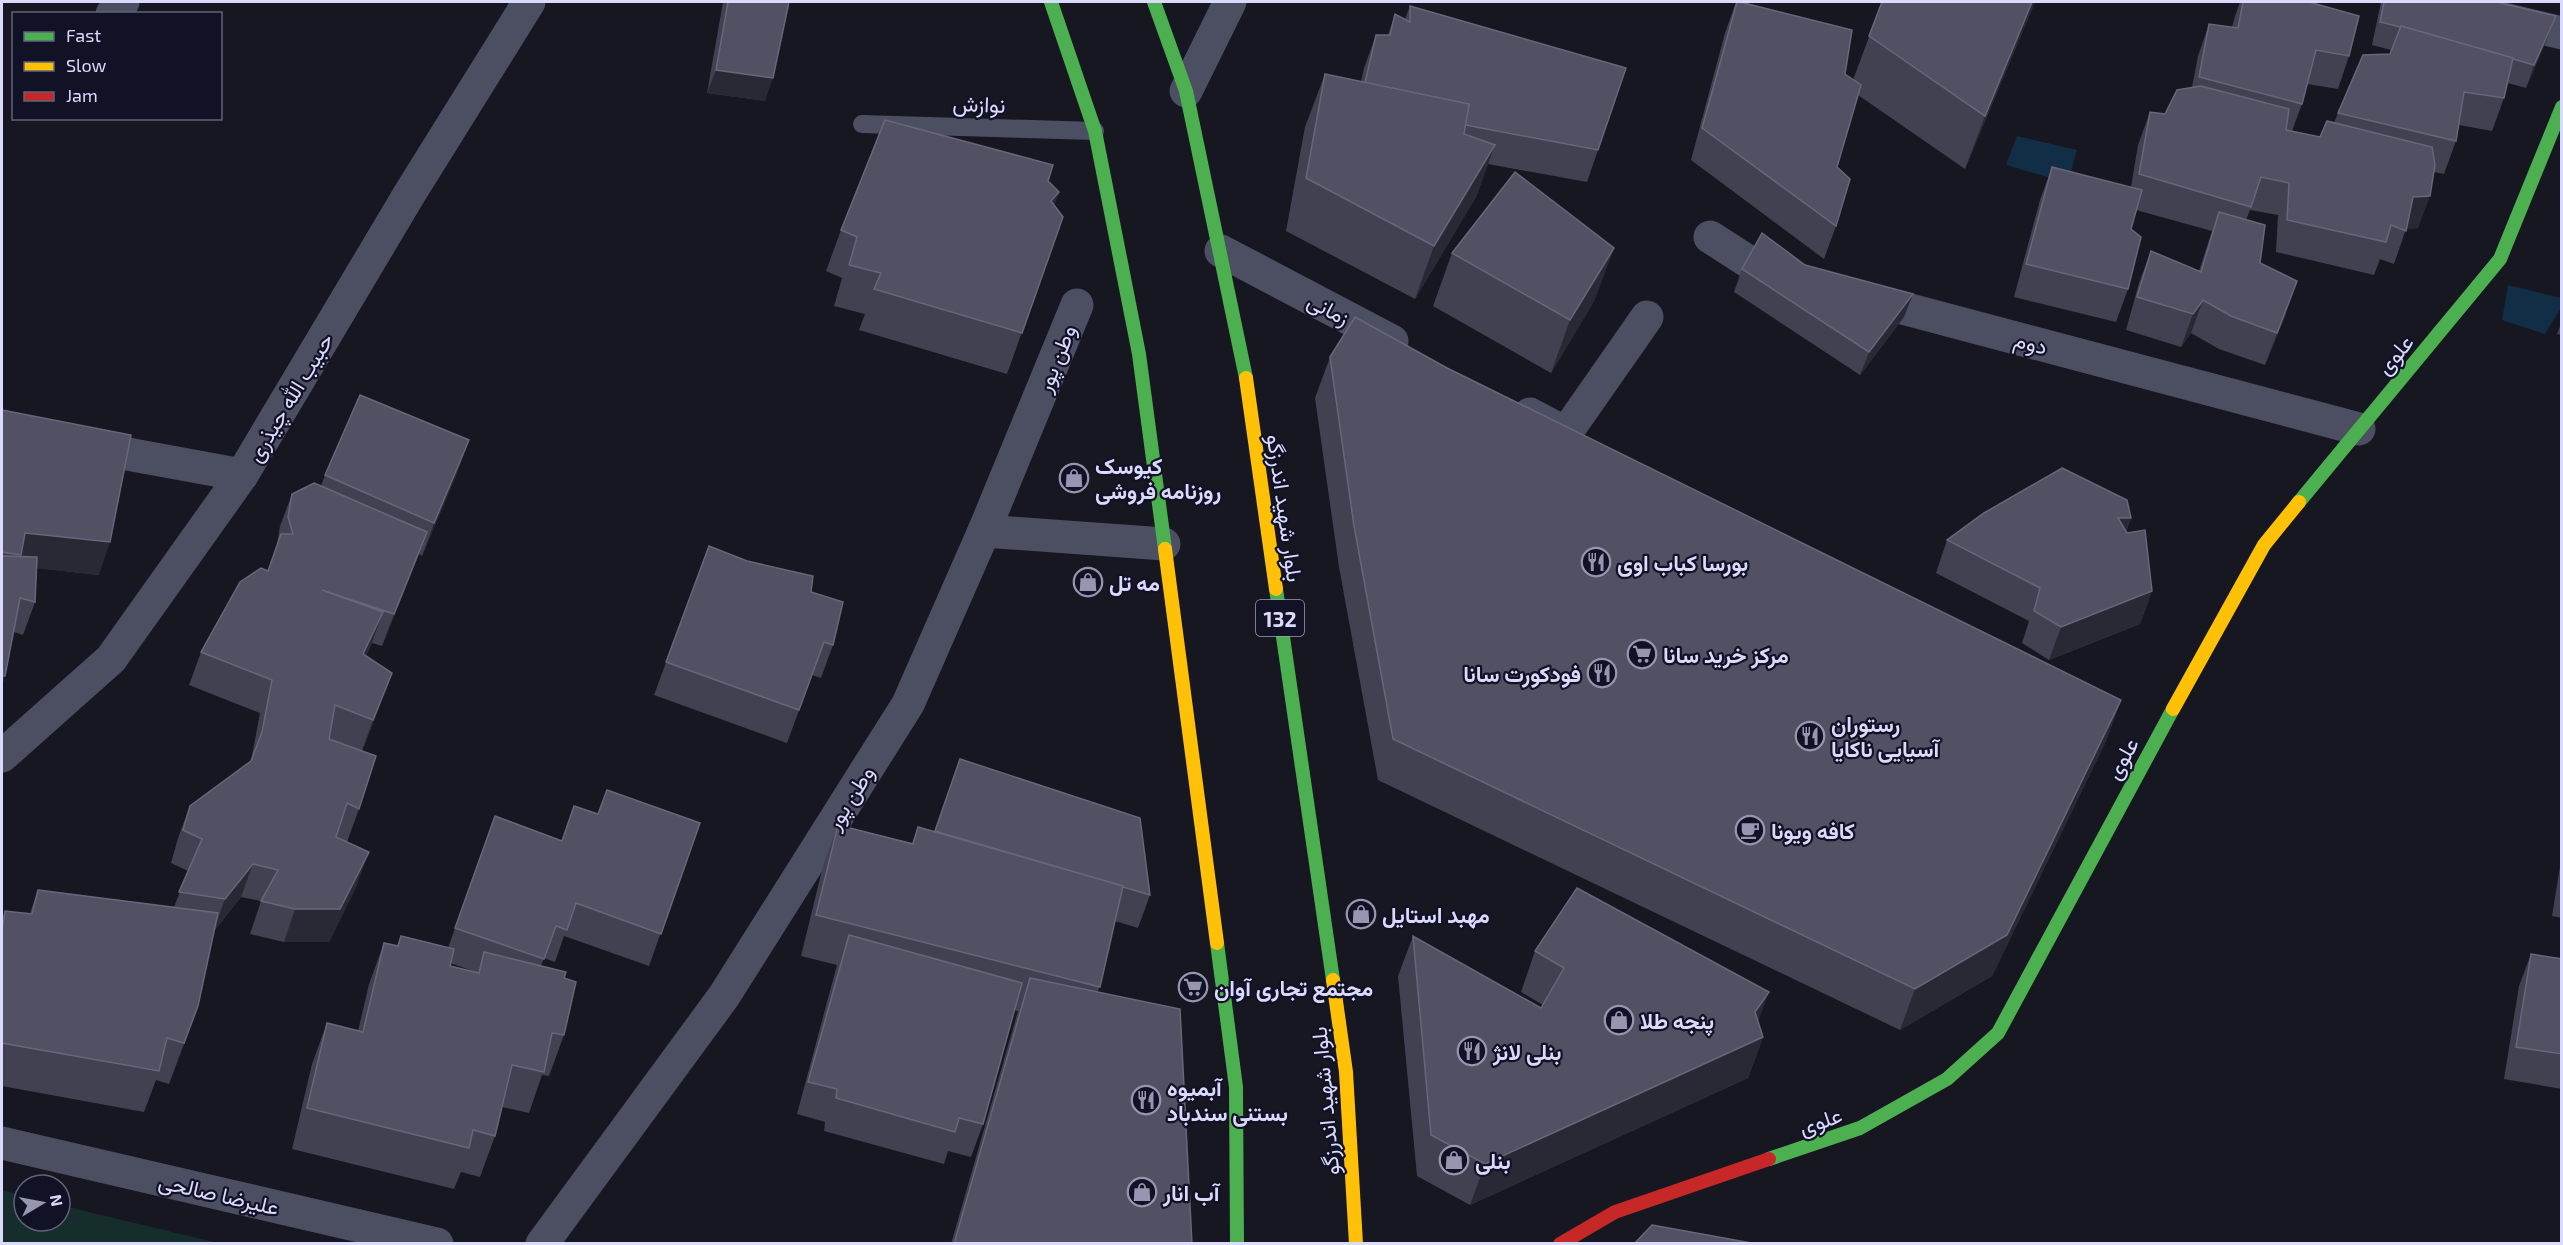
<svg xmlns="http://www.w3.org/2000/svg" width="2563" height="1245" viewBox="0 0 2563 1245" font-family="'Exo 2',Vazirmatn,sans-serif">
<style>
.green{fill:#152d2b}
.water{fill:#122d46}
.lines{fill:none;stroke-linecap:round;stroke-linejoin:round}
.lane{stroke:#4c4e62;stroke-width:18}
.street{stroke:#4c4e62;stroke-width:33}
.fast{stroke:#4caf50;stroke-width:14}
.slow{stroke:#ffc107;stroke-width:14}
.jam{stroke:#c62828;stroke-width:14}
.wall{fill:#414151;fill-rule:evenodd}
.shaded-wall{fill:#292936}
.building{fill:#515163;stroke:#66677b;stroke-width:1.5}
.labels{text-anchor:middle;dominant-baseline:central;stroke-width:4.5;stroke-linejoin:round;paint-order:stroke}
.shield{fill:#121227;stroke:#9e9fbc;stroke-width:1.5}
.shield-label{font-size:21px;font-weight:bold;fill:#dadbfc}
.street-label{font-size:22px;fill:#dadbfc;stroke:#121227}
.poi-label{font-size:22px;font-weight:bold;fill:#dadbfc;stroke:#121227;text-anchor:start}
</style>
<rect width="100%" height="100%" fill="#171722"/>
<path class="green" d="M2 1190 24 1196V1221H60V1205L218 1243H2Z"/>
<g class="water">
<path d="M2017 136 2077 150 2068 183 2006 165Z"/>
<path d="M2508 285 2561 298V308L2545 334 2502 320Z"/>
</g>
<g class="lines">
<path class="lane" d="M862 124 1095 131"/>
<g class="street">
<path d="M2433 2 2562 33"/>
<path d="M112 14 123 2"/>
<path d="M1186 91 1230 2"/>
<path d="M1710 237 1763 271 1786 278"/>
<path d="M1221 251 1392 341"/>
<path d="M1865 298 2359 429"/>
<path d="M1530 414 1566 433 1647 317"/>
<path d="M2 431 242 475"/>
<path d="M984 531 1164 544"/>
<path d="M2 756 111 659 242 475 410 193 529 2"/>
<path d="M2 1143 437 1244"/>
<path d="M542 1244 724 996 908 704 984 531 1077 305"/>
</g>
<g class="fast">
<path d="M1051 2 1095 131 1139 354 1165 549"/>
<path d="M1154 2 1186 91 1246 378"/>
<path d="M2299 502 2500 259 2562 107"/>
<path d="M1276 589 1333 980"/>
<path d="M1217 943 1236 1087 1237 1244"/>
<path d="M1769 1159 1860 1128 1947 1079 1998 1033 2173 709"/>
</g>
<g class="slow">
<path d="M1246 378 1276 589"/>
<path d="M1165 549 1217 943"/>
<path d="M2173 709 2264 545 2299 502"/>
<path d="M1333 980 1346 1072 1356 1244"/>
</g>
<path class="jam" d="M1560 1244 1615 1212 1769 1159"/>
</g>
<g class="wall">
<path d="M723 2H789L765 101 707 93Z"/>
<path d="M1736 2 1853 80 1882 2H2035L1965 169 1858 95 1837 167 1836 226 1824 259 1691 160 1725 33Z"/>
<path d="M2240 2H2309L2349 56 2338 89 2307 84 2302 104 2292 131 2320 137 2334 123 2338 113 2390 54 2391 50 2372 45 2381 2H2496L2547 39 2526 88 2508 83 2504 98 2492 131 2459 125 2456 141 2444 174 2434 172 2418 228 2406 229 2394 264 2380 259 2374 275 2276 252 2278 215 2250 210 2246 220 2260 263 2286 314 2265 365 2219 349 2191 333 2181 347 2126 330 2139 283 2151 251 2199 271 2212 231 2136 210 2131 229 2128 289 2116 322 2014 297 2040 200 2052 167 2131 187 2138 145 2150 112 2165 114 2192 87 2198 56 2209 24 2232 27 2235 16Z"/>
<path d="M1410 6 1598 150 1587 182 1488 164 1476 197 1415 299 1286 231 1305 127 1325 74 1361 82 1364 68 1376 35H1388L1395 14 1405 19Z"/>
<path d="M1048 181 1059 192 1054 205 1063 217 1007 374 859 330 865 314 834 306 842 278 826 271 841 230Z"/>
<path d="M1614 248 1594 301 1551 373 1433 306 1452 253Z"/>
<path d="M1805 265 1913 294 1904 317 1860 375 1734 292 1742 269Z"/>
<path d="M2562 321V335L2557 334Z"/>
<path d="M1330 357 1447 368 2121 700 2106 741 1992 976 1900 1030 1378 780 1339 567 1315 398Z"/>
<path d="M2 410 99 575 37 568 35 602 23 635 14 632 2 686Z"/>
<path d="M469 440 457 473 422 556 419 554 382 646 372 643 366 656 380 705 362 751 359 809 347 842 357 885 329 942H284L250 934 261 901 241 897 214 931 198 1006 183 1047 169 1084 156 1080 144 1112 2 1086V921L5 911 30 913 38 890 174 907 188 871 171 863 178 838 190 806 251 761 260 713 189 685 201 652 268 571 277 545 280 526 292 494 321 486 325 475Z"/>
<path d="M2131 518 2126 532 2152 591 2140 624 2049 660 2022 643 2029 621 1936 573 1947 540Z"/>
<path d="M709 546 811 592 833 645 821 678 812 675 787 743 654 695Z"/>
<path d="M960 759 1150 895 1138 928 1115 921 1098 992 1192 1244H951L1018 1011 1014 1010 983 1124 971 1157 948 1151 944 1164 824 1131 825 1122 797 1114 837 965 801 956 823 866 838 825 912 843 918 827 934 832Z"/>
<path d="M598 814 700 823 649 966 564 936 555 962 544 958 541 966 564 978V1035L549 1076 542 1075 529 1113 502 1107 495 1136 480 1177 461 1172 454 1189 292 1149 312 1064 327 1023 358 1031 369 984 384 943 397 946 401 936 448 948 495 816 562 841ZM450 963 476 972 450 966Z"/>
<path d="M2562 854V918L2552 916Z"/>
<path d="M1413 936 1541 1008 1543 1005 1521 992 1535 951 1758 1022 1763 1037 1748 1078 1470 1205 1417 1176 1398 976Z"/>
<path d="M2531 954 2562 959V1089L2504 1079 2519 986Z"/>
</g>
<g class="shaded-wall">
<path d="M2032 2H2035L1965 169 1985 116Z"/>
<path d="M2556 16 2547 39 2526 88 2534 65Z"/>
<path d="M716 70 773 78 765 101 707 93Z"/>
<path d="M1495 145 1476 197 1415 299 1434 246Z"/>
<path d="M1059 192 1044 233 1051 201Z"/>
<path d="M2430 196 2418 228 2401 230 2413 197Z"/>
<path d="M1614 248 1594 301 1551 373 1570 320Z"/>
<path d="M2297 281 2286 314 2265 365 2277 333Z"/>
<path d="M1913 294 1904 317 1860 375 1869 352Z"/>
<path d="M2203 300 2191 333 2181 347 2193 314Z"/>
<path d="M469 440 457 473 422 556 434 523Z"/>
<path d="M2118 518H2131L2119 550Z"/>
<path d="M427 532 415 565 382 646 394 614Z"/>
<path d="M25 533 110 542 99 575 17 566 21 555Z"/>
<path d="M2152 591 2140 624 2049 660 2061 627Z"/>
<path d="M383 612 371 645 351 687 363 654Z"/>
<path d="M392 673 380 705 361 753 373 720Z"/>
<path d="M2 676H5L2 686Z"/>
<path d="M2121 700 2106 741 1992 976 1900 1030 1915 989Z"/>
<path d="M369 852 357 885 329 942H284L295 909Z"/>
<path d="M253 864 241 897 213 932 225 899Z"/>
<path d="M1769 992 1754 1033 1763 1037 1748 1078 1470 1205 1485 1164 1755 1012Z"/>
<path d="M198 1006 183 1047 169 1084 184 1043Z"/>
</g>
<g class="building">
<path d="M728 2H789L773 78 716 70Z"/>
<path d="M1737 2H1740L1852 30 1845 74 1861 85 1837 167 1850 179 1836 226 1702 128Z"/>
<path d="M1882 2H2032L1985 116 1869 36Z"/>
<path d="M2243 2H2309L2359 16 2349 56 2316 50 2302 104 2199 77 2209 24 2238 28Z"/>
<path d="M2384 2H2496L2556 16 2534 65 2513 59V58L2401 26 2400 27 2380 22Z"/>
<path d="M1410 6 1626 68 1598 150 1465 125 1469 104 1365 83 1376 35H1390L1395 14 1410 22Z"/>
<path d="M2401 26 2513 58 2504 98 2464 92 2456 141 2338 113 2363 55 2390 54Z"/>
<path d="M1325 74 1469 104 1464 134 1495 145 1434 246 1306 178Z"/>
<path d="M2201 86 2289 109 2286 130 2320 137 2327 121 2432 147 2435 165 2430 196 2413 197 2406 231 2391 225 2386 242 2287 220 2289 183 2261 177 2251 207 2139 174 2150 112 2165 114 2177 90Z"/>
<path d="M885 120 1053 165 1048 181 1059 192 1051 201 1063 217 1022 333 874 289 881 273 849 265 857 237 841 230Z"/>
<path d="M2052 167 2142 190 2131 229 2141 237 2128 289 2026 264Z"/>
<path d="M1515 172 1614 248 1570 320 1452 253Z"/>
<path d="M2219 212 2265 225 2260 263 2297 281 2277 333 2231 316 2203 300 2193 314 2137 297 2151 251 2201 272Z"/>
<path d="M1762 233 1805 265 1913 294 1869 352 1742 269Z"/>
<path d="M1355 317 1447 368 2121 700 2007 935 1915 989 1393 739 1354 526 1330 357Z"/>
<path d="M360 395 469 440 434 523 325 475Z"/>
<path d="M2 410 131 435 110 542 25 533 21 555 2 552Z"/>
<path d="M2062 468 2127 500 2131 518H2118L2127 533 2145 530 2152 591 2061 627 2034 611 2040 588 1947 540 1984 513Z"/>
<path d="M314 483 427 532 394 614 322 590 383 612 363 654 392 673 373 720 335 705 329 739 376 756 359 809 347 803 336 837 369 852 340 909H295L261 901 278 870 253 864 225 899 179 892 202 839 183 830 190 806 251 761 262 732 272 680 201 652 240 582 261 568 268 571 281 534H293L288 517 292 494Z"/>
<path d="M709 546 747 561 813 576 811 592 843 602 833 645 824 642 799 710 666 662Z"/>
<path d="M2 556 37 557 35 602 20 598 5 676H2Z"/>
<path d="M960 759 1140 818 1150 895 1123 887V886L935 831Z"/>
<path d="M607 790 700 823 661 934 576 903 567 930 556 926 544 959 455 928 495 816 562 841 574 806 598 814Z"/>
<path d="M838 825 913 844 918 827 1123 886 1100 987 816 915Z"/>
<path d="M1577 888 1769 992 1755 1012 1763 1037 1485 1164 1431 1135 1413 936 1541 1008 1564 968 1535 951Z"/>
<path d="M38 890 218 913 198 1006 184 1043 167 1038 159 1071 2 1043V930L5 911 32 914Z"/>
<path d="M849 935 1022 983 983 1124 959 1118 955 1132 836 1098 837 1089 808 1082Z"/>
<path d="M401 936 454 949 450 966 479 973 484 952 566 972 564 978 576 982 564 1035 552 1033 544 1072 512 1065 495 1136 473 1130 469 1148 307 1108 327 1023 363 1032 384 943 398 946Z"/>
<path d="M2531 954 2562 959V1054L2516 1047Z"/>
<path d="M1030 978 1180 1009 1192 1244H954Z"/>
<path d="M1652 1225 1757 1244H1634Z"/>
</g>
<defs>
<g id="shop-ring" transform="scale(1.5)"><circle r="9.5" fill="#121227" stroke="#9696b0" stroke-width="1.5"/><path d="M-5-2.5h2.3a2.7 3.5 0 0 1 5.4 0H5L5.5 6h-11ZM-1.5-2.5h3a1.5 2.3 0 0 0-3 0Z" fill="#9696b0"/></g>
<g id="restaurant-ring" transform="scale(1.5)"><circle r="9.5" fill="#121227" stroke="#9696b0" stroke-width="1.5"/><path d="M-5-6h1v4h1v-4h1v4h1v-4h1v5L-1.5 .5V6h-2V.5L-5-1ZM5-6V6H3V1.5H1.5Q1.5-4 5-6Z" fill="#9696b0"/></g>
<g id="supermarket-ring" transform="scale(1.5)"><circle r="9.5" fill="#121227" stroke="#9696b0" stroke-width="1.5"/><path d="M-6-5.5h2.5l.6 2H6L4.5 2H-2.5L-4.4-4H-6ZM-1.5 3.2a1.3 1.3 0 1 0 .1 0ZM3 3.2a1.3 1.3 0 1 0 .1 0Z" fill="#9696b0"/></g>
<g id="cafe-ring" transform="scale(1.5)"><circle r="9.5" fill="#121227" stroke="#9696b0" stroke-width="1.5"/><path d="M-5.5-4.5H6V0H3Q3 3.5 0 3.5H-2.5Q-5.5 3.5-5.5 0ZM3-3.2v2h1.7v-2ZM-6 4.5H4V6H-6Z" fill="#9696b0"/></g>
</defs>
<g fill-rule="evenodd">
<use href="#shop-ring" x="1074" y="478"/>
<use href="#restaurant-ring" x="1596" y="562"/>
<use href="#shop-ring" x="1088" y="582"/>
<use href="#supermarket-ring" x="1642" y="654"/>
<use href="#restaurant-ring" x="1602" y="673"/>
<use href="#restaurant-ring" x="1810" y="736"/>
<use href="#cafe-ring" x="1750" y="830"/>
<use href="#shop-ring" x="1361" y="914"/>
<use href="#supermarket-ring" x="1193" y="987"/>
<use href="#shop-ring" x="1619" y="1020"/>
<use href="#restaurant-ring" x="1472" y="1051"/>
<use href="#restaurant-ring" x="1146" y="1100"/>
<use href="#shop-ring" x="1454" y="1160"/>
<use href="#shop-ring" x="1142" y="1192"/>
</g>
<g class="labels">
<rect class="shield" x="1256" y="600" width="48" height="36" rx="4.5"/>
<g class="shield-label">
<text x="1280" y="618">132</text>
</g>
<g class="street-label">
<text transform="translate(979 103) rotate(2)">نوازش</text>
<text transform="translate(1329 308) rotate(28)">زمانی</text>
<text transform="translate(2031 342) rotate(15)">دوم</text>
<text transform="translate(2394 354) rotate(-50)">علوی</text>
<text transform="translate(1055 358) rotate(-68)">وطن پور</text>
<text transform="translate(289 397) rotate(-59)">حبیب الله چیذری</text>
<text transform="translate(1286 508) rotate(82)">بلوار شهید اندرزگو</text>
<text transform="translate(2121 758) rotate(-61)">علوی</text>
<text transform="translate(849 797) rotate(-58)">وطن پور</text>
<text transform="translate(1324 1101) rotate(-95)">بلوار شهید اندرزگو</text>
<text transform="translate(1820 1120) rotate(-19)">علوی</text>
<text transform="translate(219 1193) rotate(13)">علیرضا صالحی</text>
</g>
<g class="poi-label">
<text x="1095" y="465">کیوسک<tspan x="1095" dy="25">روزنامه فروشی</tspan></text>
<text x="1617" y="562">بورسا کباب اوی</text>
<text x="1109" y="582">مه تل</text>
<text x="1663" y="654">مرکز خرید سانا</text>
<text x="1581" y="673" text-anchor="end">فودکورت سانا</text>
<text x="1831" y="723">رستوران<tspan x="1831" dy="25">آسیایی ناکایا</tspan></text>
<text x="1771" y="830">کافه ویونا</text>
<text x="1382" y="914">مهبد استایل</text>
<text x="1214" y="987">مجتمع تجاری آوان</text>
<text x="1640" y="1020">پنجه طلا</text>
<text x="1493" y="1051">بنلی لانژ</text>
<text x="1167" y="1087">آبمیوه<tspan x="1167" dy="25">بستنی سندباد</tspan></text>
<text x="1475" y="1160">بنلی</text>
<text x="1163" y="1192">آب انار</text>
</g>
</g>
<rect width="2563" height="1245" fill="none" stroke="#dadbfc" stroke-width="6"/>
<rect x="12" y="12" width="210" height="108" fill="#121227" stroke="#62627c" stroke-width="1.5"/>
<rect x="24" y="32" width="30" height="9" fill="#4caf50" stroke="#62627c" stroke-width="1.5"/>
<text x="66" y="42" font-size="18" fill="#dadbfc">Fast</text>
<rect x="24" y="62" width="30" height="9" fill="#ffc107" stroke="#62627c" stroke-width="1.5"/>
<text x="66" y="72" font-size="18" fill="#dadbfc">Slow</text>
<rect x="24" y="92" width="30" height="9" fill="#c62828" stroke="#62627c" stroke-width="1.5"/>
<text x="66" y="102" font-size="18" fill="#dadbfc">Jam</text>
<g transform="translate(42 1203) rotate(80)"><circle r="28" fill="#121227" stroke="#62627c" stroke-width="1.5"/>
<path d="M0-4.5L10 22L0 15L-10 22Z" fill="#9696b0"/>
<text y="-9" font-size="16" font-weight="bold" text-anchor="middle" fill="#dadbfc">N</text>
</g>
</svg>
